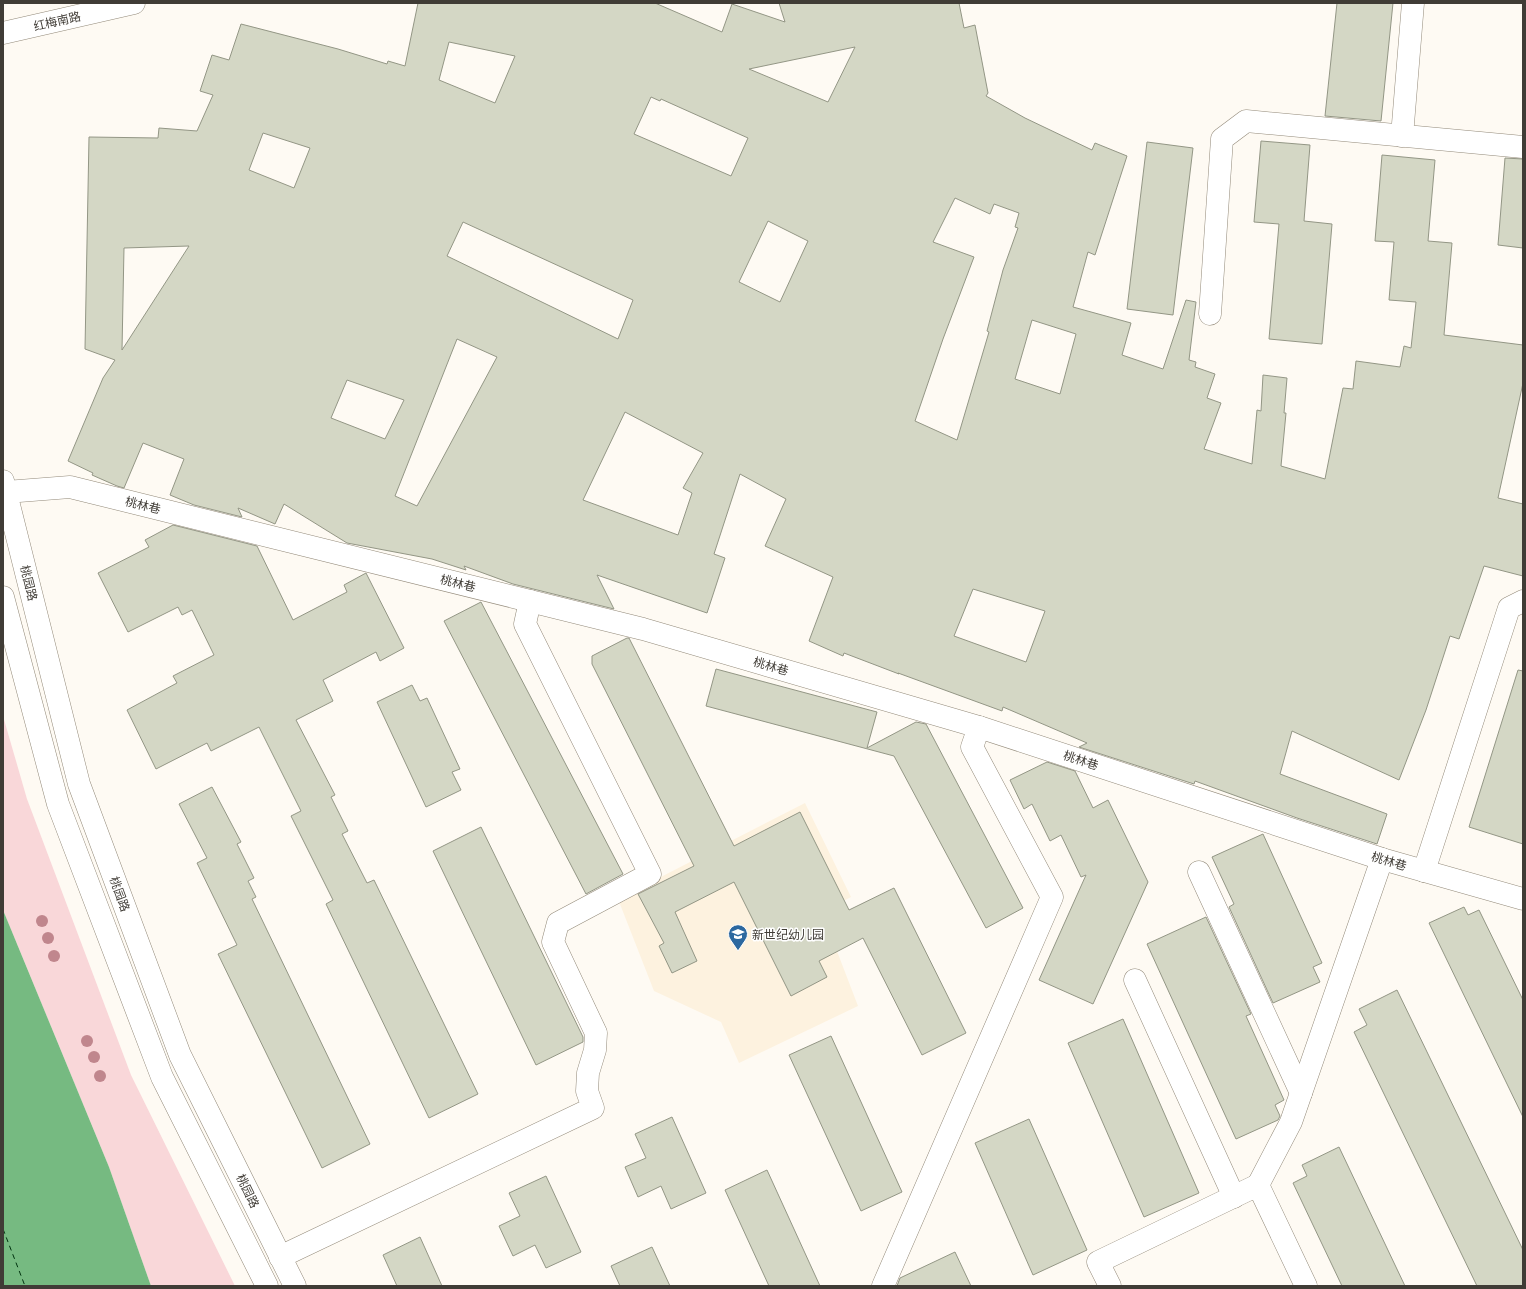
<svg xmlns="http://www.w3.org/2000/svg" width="1526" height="1289" viewBox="0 0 1526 1289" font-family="Inter,'Noto Sans SC',sans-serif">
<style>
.built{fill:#fdf2df}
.green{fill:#f9d7d9}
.water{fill:#76ba81}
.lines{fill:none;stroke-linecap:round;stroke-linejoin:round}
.ferry{stroke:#00330f;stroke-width:1;stroke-dasharray:5 4;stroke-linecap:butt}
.building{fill:#d4d7c5;stroke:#939685;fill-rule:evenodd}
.minor-casing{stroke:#938a7a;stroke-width:23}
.major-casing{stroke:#938a7a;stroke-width:23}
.minor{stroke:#fff;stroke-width:22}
.major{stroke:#fff;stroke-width:22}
.tree{fill:#c0868d}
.labels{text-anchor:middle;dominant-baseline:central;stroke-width:3;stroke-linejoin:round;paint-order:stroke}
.street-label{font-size:12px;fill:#403c36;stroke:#fff}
.poi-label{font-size:12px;fill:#403c36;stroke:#fff;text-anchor:start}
</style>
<rect width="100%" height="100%" fill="#fefaf3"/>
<path class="built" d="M805 803 851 897 822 912 858 1006 739 1063 721 1022 654 991 618 899Z"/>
<path class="green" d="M3 716 27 799 131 1075 235 1286H151L109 1167 3 910Z"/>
<path class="water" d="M3 910 109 1167 151 1286H3Z"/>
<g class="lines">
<path class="ferry" d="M3 1229 25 1286"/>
</g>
<g class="building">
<path d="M418 3H655L722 32 732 4 785 22 779 3H959L964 28 975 25 988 93 986 96 1025 118 1092 150 1095 143 1127 156 1095 255 1088 252 1073 307 1131 323 1122 355 1163 369 1186 300 1196 302 1189 360 1196 362 1195 367 1215 374 1207 398 1221 403 1204 449 1252 464 1257 410 1261 411 1263 375 1287 378 1284 413H1286L1281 466 1325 479 1343 388 1353 389 1356 361 1400 367 1404 346 1411 348 1416 302 1389 300 1394 242 1375 241 1382 155 1435 160 1428 241 1452 243 1444 335 1523 345V383L1498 498 1523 504V576L1484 566 1459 639 1450 636 1426 710 1399 780 1292 731 1280 774 1387 814 1377 844 1297 818 1195 781 1194 784 1079 747 1087 743 1003 707 1002 711 898 673 899 674 844 653 843 656 809 641 833 577 765 546 786 499 740 474 714 554 725 558 707 613 597 575 614 609 513 584 464 566 466 570 432 559 347 543 284 504 275 524 238 508 242 517 194 505 170 495 184 459 143 443 124 488 117 486 92 475 93 473 68 461 103 378 115 360 85 349 89 137 158 138 159 128 197 131 213 95 200 91 212 55 229 60 241 24 338 49 387 64 388 61 405 66ZM449 42 515 56 495 103 439 80ZM855 47 828 102 749 69ZM651 97 660 101 661 99 748 138 731 176 634 134ZM263 133 310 148 294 188 249 170ZM955 198 990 214 994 204 1019 213 1015 227 1018 228 1003 270 987 331 989 332 957 440 915 421 943 339 974 257 933 242ZM768 221 808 241 780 302 739 282ZM463 222 633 300 618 339 447 256ZM189 246 122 350 124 248ZM1032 320 1076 334 1060 394 1015 379ZM457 339 497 357 417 506 395 496ZM347 380 404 400 385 439 331 418ZM625 412 703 453 683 488 692 493 678 535 583 500ZM973 589 1045 611 1026 662 954 636Z"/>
<path d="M1337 3H1393L1381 121 1325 116Z"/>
<path d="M1261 141 1310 145 1304 221 1332 224 1322 344 1269 339 1279 224 1254 222Z"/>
<path d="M1147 142 1193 148 1173 315 1127 309Z"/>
<path d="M1505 158 1523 159V248L1498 245Z"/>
<path d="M173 525 257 546 293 620 347 592 344 585 366 573 404 648 380 661 376 652 323 680 333 701 296 720 335 795 331 797 348 831 342 834 367 883 374 880 478 1094 429 1118 326 904 333 900 291 816 301 811 259 727 211 751 207 743 156 769 127 710 177 683 173 676 214 655 192 610 182 615 178 607 128 632 98 573 149 547 145 540Z"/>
<path d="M481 602 623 874 586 894 444 621Z"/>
<path d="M627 638H629L734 846 800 812 849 910 894 888 966 1033 922 1055 863 938 819 961 827 977 791 996 734 882 675 912 697 961 672 973 659 946 664 943 638 894 694 866 592 664V656Z"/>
<path d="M716 669 877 712 867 748 916 722 926 724 1023 908 986 928 894 756 706 706Z"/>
<path d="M1518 670 1523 671V844L1469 827Z"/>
<path d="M412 685 420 701 427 698 460 769 452 772 461 790 426 807 377 702Z"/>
<path d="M1047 762 1075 771 1093 808 1108 800 1148 882 1093 1004 1039 980 1086 875 1081 877 1061 835 1050 841 1032 804 1024 809 1010 780Z"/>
<path d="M212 787 241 842 237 844 254 878 248 881 256 897 252 899 370 1144 322 1168 218 954 237 945 197 863 207 858 179 804Z"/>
<path d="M481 827 583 1037V1042L536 1065 433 851Z"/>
<path d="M1263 834 1322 963 1313 967 1320 982 1273 1003 1229 907 1234 904 1212 857Z"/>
<path d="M1464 907 1468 915 1479 910 1523 1000V1117L1429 923Z"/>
<path d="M1206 917 1251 1014 1246 1016 1284 1100 1275 1105 1280 1116 1278 1120 1236 1139 1147 944Z"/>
<path d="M1397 990 1523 1250V1286H1477L1354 1032 1367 1025 1359 1009Z"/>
<path d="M1123 1019 1199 1193 1144 1217 1068 1043Z"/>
<path d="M831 1036 902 1192 861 1211 789 1055Z"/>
<path d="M672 1117 706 1193 671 1209 661 1186 638 1197 625 1167 646 1158 635 1134Z"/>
<path d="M1029 1119 1087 1250 1033 1275 975 1143Z"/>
<path d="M1339 1147 1405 1286H1342L1293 1183 1307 1176 1302 1165Z"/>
<path d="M767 1170 820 1286H769L725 1190Z"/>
<path d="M546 1176 581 1252 546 1268 535 1245 513 1256 499 1226 520 1216 509 1193Z"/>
<path d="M420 1237 442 1286H397L383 1255Z"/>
<path d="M652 1247 670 1286H620L611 1266Z"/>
<path d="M955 1252 971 1286H897L900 1278Z"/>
</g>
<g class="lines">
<g class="minor-casing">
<g id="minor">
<path d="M3 33 134 3"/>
<path d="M1402 136 1413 3"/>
<path d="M1210 314 1222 139 1246 121 1523 147"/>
<path d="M6 492 70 487 643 629 979 727 1382 859 1523 899"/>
<path d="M1424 871 1509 608 1523 601"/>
<path d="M1199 872 1301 1093"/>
<path d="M1135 980 1234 1197"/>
<path d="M1258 1185 1291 1122 1382 859"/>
<path d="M280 1257 593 1108 587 1091 588 1073 595 1050 596 1033 553 942 558 923 650 874 525 624 530 601"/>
<path d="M883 1286 1052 897 972 747 979 727"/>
<path d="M1110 1286 1098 1262 1258 1185 1306 1286"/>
</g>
</g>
<g class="major-casing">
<g id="major">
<path d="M3 481 79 784 180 1055 295 1286"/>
<path d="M3 597 58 804 162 1077 267 1286"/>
</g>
</g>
<use href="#minor" class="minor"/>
<use href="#major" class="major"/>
</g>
<g class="tree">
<circle cx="42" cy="921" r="6"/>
<circle cx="48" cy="938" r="6"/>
<circle cx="54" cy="956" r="6"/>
<circle cx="87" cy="1041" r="6"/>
<circle cx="94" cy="1057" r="6"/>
<circle cx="100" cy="1076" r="6"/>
</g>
<defs>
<g id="school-pin" transform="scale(1)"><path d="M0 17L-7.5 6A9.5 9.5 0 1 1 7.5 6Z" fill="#2c689f" stroke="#fff"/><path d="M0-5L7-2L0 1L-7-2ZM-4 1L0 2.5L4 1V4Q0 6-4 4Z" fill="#fff"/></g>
</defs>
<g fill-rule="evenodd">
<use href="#school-pin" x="738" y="934"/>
</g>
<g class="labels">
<g class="street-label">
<text transform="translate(57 21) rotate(-13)">红梅南路</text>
<text transform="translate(143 505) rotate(14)">桃林巷</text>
<text transform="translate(29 583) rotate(76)">桃园路</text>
<text transform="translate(458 583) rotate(14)">桃林巷</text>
<text transform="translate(771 666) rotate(16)">桃林巷</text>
<text transform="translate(1081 760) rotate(18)">桃林巷</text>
<text transform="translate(1389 861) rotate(17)">桃林巷</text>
<text transform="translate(120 894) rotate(70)">桃园路</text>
<text transform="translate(248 1191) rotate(64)">桃园路</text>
</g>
<g class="poi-label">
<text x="752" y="934">新世纪幼儿园</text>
</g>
</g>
<rect width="1526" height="1289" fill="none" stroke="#403c36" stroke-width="8"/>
</svg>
